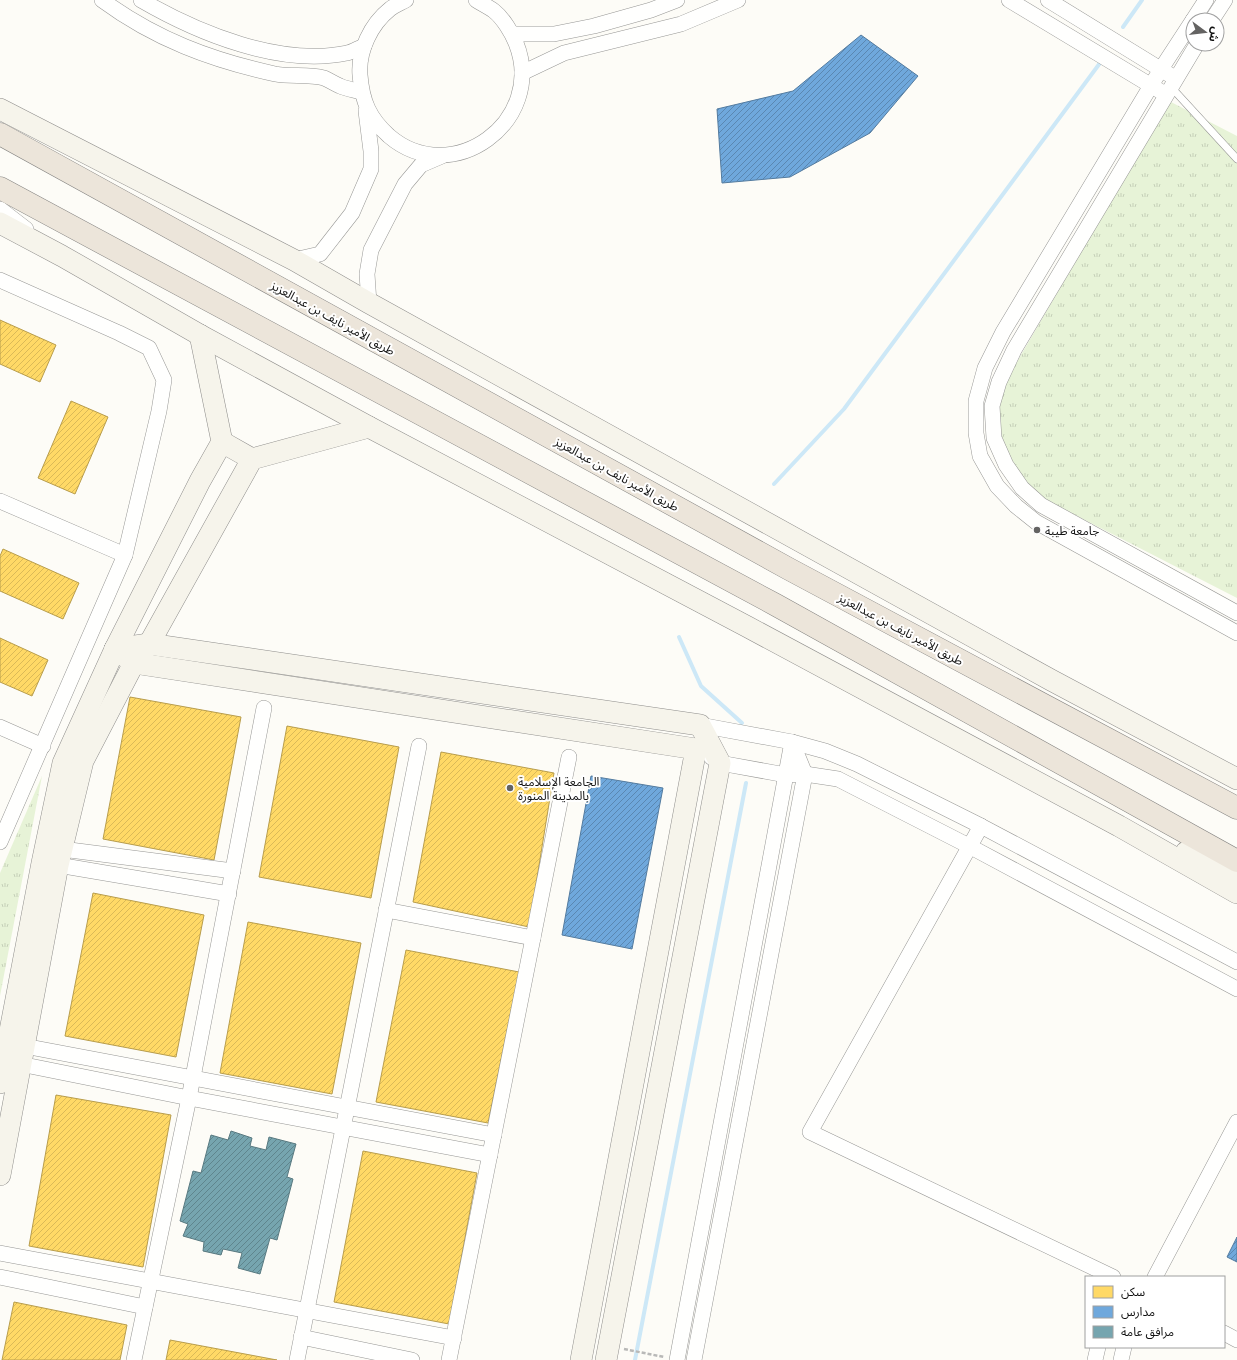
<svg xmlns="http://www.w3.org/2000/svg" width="1237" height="1360" viewBox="0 0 1237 1360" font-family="Merriweather,'Noto Sans Arabic',serif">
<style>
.grass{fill:url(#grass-tufts)}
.homes{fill:url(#homes-hatch);stroke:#b89d4c}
.schools{fill:url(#schools-hatch);stroke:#537b9f}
.public{fill:url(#public-hatch);stroke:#587980}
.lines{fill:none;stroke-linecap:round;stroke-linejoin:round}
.stream{stroke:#cde8f7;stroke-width:4}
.service-casing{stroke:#979795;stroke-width:8}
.minor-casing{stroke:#979795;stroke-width:16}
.secondary-casing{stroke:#8e8d8b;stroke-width:22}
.trunk-casing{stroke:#858482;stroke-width:23}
.path{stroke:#b9b9b8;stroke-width:2.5;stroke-dasharray:4 2;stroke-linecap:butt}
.service{stroke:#fffffe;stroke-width:7}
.minor{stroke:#fffffe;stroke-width:15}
.secondary{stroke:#f6f4eb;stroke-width:21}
.trunk{stroke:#ece5da;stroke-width:22}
.poi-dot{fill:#646362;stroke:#fff;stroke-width:1.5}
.labels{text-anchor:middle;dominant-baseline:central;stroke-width:4;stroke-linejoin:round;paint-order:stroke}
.street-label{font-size:12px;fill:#111;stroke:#fff}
.poi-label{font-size:12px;fill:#111;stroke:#fff;text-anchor:start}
</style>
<defs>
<pattern id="grass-tufts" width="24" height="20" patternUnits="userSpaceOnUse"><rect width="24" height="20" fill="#e7f3d7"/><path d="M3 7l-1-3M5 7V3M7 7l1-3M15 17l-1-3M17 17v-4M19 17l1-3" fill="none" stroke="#c5cfb8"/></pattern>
<pattern id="homes-hatch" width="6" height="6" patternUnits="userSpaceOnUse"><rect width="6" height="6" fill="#ffd966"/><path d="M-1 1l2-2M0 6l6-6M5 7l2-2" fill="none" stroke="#dab957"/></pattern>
<pattern id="schools-hatch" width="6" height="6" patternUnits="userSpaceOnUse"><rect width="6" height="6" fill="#6fa8dc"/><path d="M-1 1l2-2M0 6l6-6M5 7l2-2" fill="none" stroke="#5a87b1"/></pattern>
<pattern id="public-hatch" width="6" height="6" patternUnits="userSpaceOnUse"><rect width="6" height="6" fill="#76a5af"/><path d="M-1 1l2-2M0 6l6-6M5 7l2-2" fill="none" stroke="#5f858d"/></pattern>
</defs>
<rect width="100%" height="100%" fill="#fdfcf7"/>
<g class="grass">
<path d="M1169 101 1237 136V598L1044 499 1026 484 1011 464 1000 432 996 410 1004 384Z"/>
<path d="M42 776 0 996V873Z"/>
</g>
<g class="homes">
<path d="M0 320 56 345 40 382 0 364Z"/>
<path d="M71 401 108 417 75 494 38 478Z"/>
<path d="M3 549 79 583 63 619 0 591V556Z"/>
<path d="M0 638 48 660 32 696 0 682Z"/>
<path d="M130 697 241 717 214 860 103 839Z"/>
<path d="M287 726 399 747 371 898 259 877Z"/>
<path d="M441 752 554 773 529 927 413 902Z"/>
<path d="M93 893 204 915 176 1057 65 1036Z"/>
<path d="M248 922 361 943 332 1094 220 1073Z"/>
<path d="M406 950 519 972 488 1123 376 1102Z"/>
<path d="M56 1095 171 1115 143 1267 29 1246Z"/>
<path d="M363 1151 477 1173 449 1324 334 1302Z"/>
<path d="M14 1302 127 1325 120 1360H2Z"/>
<path d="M170 1340 277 1360H166Z"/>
</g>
<g class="schools">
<path d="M861 35 918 76 870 133 790 177 722 183 717 109 793 91Z"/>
<path d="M591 776 663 788 632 949 562 935Z"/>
<path d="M1237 1237V1262L1227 1257Z"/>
</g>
<path class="public" d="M231 1131 252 1138 250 1146 266 1150 269 1137 296 1144 287 1177 293 1179 277 1240 270 1238 260 1274 238 1268 242 1253 223 1249 221 1255 203 1251 204 1242 183 1236 188 1224 180 1221 193 1171 201 1173 211 1135 228 1140Z"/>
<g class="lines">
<g class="stream">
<path d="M1123 27 1142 0"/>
<path d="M774 484 844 409 1100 63"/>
<path d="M679 637 701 686 742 723"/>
<path d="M635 1360 746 783"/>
</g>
<g class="service-casing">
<path id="service" d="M1171 87 1237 159"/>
</g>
<g class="minor-casing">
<g id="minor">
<path d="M102 0C155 39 211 60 275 74 291 77 308 74 324 78 329 80 335 84 340 86 347 89 354 90 361 92"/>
<path d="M141 0C198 33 280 67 347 53 353 52 358 48 364 46"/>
<path d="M406 0C401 3 395 5 390 9 371 24 358 51 360 75 362 101 369 118 389 136 452 190 547 121 516 43 512 33 503 18 494 11 489 7 482 4 476 0"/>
<path d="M1009 0 1160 91"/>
<path d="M1048 0 1170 75"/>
<path d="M1193 20 1161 69 1003 332 985 368 976 401V433L980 456 997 486 1016 506 1036 522 1237 633"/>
<path d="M1193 20 1206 0"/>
<path d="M1212 20 1225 0"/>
<path d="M513 34H554L594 26 651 10 677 0"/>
<path d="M1197 44 1014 350 999 382 992 406 994 438 1006 465 1022 488 1041 505 1237 613"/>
<path d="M522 73 564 53 681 24 738 0"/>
<path d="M0 209 26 229"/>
<path d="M294 260 320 254 352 213 371 169V151L366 111"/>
<path d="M0 280 119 333 149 348 164 380 159 411 125 555 0 842"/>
<path d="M369 303 367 274 371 250 405 184 421 165 442 156"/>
<path d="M0 501 125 555"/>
<path d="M0 727 43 746"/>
<path d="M699 730 700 725 792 742 825 751 857 764 981 826 1237 962"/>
<path d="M711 757 720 763 786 775 805 774 838 779 969 846 1237 989"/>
<path d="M981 826 810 1132 1113 1277"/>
<path d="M62 849 233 871"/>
<path d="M58 865 229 894"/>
<path d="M386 910 533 938"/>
<path d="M24 1046 494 1135"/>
<path d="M20 1064 189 1098 490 1155"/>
<path d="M0 1253C151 1281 302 1310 454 1338"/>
<path d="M0 1277 145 1307"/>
<path d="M1155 1277 1237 1122"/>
<path d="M1224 1333 1237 1340"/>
<path d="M301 1337 412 1360"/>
<path d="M134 1360 189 1098 264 708"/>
<path d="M297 1360 419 746"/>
<path d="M449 1360 569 757"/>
<path d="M677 1360 792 742 805 774 694 1360"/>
<path d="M1095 1360 1098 1347"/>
<path d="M1121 1360 1124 1347"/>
</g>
</g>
<g class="secondary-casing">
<g id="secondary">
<path d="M0 109 294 260 369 303 1051 680 1237 779"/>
<path d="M0 223 62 256 200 335 369 427 746 626 1119 826 1237 893"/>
<path d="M222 442 252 459"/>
<path d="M115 649 149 644 700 725 720 763 606 1360"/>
<path d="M115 649 134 663 696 749 581 1360"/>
<path d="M1186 852 1237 871"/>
<path d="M0 1083 42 863 63 763 115 649 200 481 222 442 200 335"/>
<path d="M0 1175 58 865 83 761 134 663 149 644 252 459 369 427"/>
</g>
</g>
<g class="trunk-casing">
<g id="trunk">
<path d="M0 134 789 569 1237 808"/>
<path d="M0 188 776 605 1237 861"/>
</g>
</g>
<path class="path" d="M624 1349 664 1357"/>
<use href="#service" class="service"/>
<use href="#minor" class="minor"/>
<use href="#secondary" class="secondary"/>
<use href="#trunk" class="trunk"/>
</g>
<g class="poi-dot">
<circle cx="1037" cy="530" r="4"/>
<circle cx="510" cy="788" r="4"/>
</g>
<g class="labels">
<g class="street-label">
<text transform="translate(333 318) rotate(29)">طريق الأمير نايف بن عبدالعزيز</text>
<text transform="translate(617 474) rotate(29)">طريق الأمير نايف بن عبدالعزيز</text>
<text transform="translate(901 629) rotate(28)">طريق الأمير نايف بن عبدالعزيز</text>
</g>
<g class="poi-label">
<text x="1045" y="530">جامعة طيبة</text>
<text x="518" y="781">الجامعة الإسلامية<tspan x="518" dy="14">بالمدينة المنورة</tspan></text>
</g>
</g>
<rect x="1085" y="1276" width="140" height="72" fill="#ffffff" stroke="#a0a0a0"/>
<rect x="1093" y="1286" width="20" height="12" fill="#ffd966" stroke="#a0a0a0"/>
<text x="1121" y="1296" font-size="12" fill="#111111">سكن</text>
<rect x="1093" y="1306" width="20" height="12" fill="#6fa8dc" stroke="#a0a0a0"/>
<text x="1121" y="1316" font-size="12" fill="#111111">مدارس</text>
<rect x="1093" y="1326" width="20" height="12" fill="#76a5af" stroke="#a0a0a0"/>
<text x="1121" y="1336" font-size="12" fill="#111111">مرافق عامة</text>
<g transform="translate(1205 32) rotate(105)"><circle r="19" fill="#ffffff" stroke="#a0a0a0"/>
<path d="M0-3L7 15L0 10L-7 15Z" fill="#646362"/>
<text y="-6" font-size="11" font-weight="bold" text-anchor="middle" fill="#111111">ش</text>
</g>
</svg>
